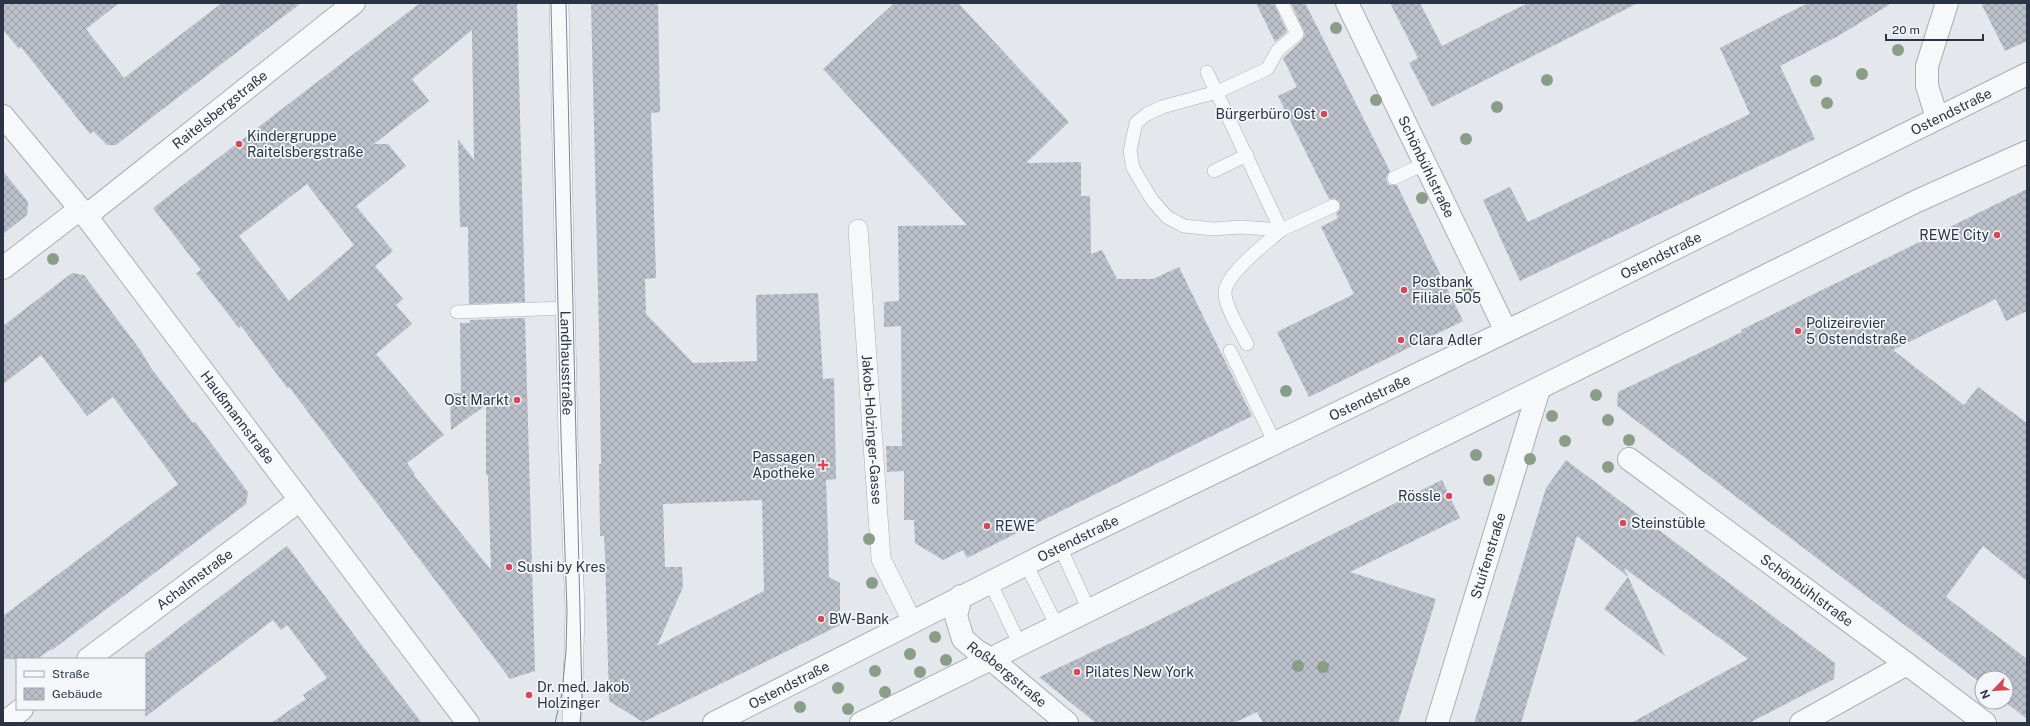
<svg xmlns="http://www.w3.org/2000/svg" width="2030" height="726" viewBox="0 0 2030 726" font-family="'Public Sans',sans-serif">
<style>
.building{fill:url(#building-cross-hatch);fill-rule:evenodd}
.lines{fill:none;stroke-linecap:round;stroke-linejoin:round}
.service-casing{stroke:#a9aeb7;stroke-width:14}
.pedestrian-casing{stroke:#a9aeb7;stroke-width:20}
.minor-casing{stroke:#a9aeb7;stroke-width:24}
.tertiary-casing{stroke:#a9aeb7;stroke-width:24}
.service{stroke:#f7f8fa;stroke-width:13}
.pedestrian{stroke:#f7f8fa;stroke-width:19}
.minor{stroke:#f7f8fa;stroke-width:22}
.tertiary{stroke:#f7f8fa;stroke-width:22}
.tram{stroke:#7d8696;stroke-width:1}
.tree{fill:#899d89}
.poi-dot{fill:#d1495b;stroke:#f4f6f9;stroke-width:1.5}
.labels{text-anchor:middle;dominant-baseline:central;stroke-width:3.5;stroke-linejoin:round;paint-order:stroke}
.street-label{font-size:14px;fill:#2b3445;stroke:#f4f6f9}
.poi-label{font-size:14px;fill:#2b3445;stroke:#f4f6f9;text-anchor:start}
</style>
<defs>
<pattern id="building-cross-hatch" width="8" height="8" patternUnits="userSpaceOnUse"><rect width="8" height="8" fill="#bbc0ca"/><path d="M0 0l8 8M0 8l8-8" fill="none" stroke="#989da6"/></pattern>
</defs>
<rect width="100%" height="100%" fill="#e4e7ec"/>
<g class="building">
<path d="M3 3H119L86 29 124 78 222 3H301L116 145H107L93 131 90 134 21 47 19 49 3 30Z"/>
<path d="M420 3H517L525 302 469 304 468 227H460L458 139 474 160 472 30 412 79 429 101 374 144H388L406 166 356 206 393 251 375 266 403 299 396 305 412 324 376 354 444 435 407 463 415 474H413L491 570 488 475H486V405L451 430 450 393H461L460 323H470V320L525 318 535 671 510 679 289 387 288 389 241 326 239 328 196 273 201 270 153 208ZM307 184 354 245 289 301 239 236Z"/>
<path d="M591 3H658L660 112 651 113 656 278 645 279 646 314 693 363 757 361 756 295 818 293 823 379 834 378 836 479 826 480 828 537 829 577 840 583V625L643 722 609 701 605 554 604 536H600L599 464H601L599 332ZM762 500 764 591 657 646 683 587 682 567H665L663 504Z"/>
<path d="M894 3H958L1069 122 1026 163 1081 162V196H1090L1091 254 1102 250 1117 279H1153L1179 267 1252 416 967 558 963 550 943 560 915 543 914 520H904V471L887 472 886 446H902L901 326 884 327V302L899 301 898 226 967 225 823 69Z"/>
<path d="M1256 3H1274L1287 32 1275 42Z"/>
<path d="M1291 3H1305L1390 171 1386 177 1387 182 1390 185H1397L1463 321 1309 397 1277 332 1354 294 1321 227 1338 218 1336 213 1340 210V203L1334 198 1329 199 1278 96 1297 87 1283 58 1302 40 1305 34Z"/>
<path d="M1390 3H1420L1442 46 1528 3H1638L1432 107 1409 63 1418 58Z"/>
<path d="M1808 3H1892L1840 35 1780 66 1815 139 1520 281 1483 200 1510 187 1528 222 1750 114 1720 48Z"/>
<path d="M1981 3H2027V41L2005 51Z"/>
<path d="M3 171 28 202 27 215 3 234Z"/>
<path d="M2027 189V311L2006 321 1996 299 1893 350 1964 405 1978 387 2027 423V581L1983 546 1946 597 2027 659V719L2005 702 2006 678H1982V684L1617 406 1618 392 1689 358 1742 332 1741 330Z"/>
<path d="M72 273 84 275 141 351 151 368 193 423 195 422 248 492 246 504 52 650 51 649 37 659H3V616L178 484 113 397 87 416 41 355 3 384V326Z"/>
<path d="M1566 460 1835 663 1834 679 1749 723H1631L1748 659 1624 568 1665 656 1604 609 1628 577 1577 536 1521 723H1474L1546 488Z"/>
<path d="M1442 480 1460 518 1350 572 1436 599 1398 723H1263L1257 712 1234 723H1096L1039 677 1147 626Z"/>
<path d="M287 546 367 652 422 723H271L306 699 303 695 327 678 287 625 281 630 273 620 145 717V654Z"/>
</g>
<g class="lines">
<g class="service-casing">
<g id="service">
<path d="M1282 3 1297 34 1278 50 1267 69 1217 92 1162 107 1147 114 1136 123 1130 151 1133 168 1152 200 1167 217 1184 226 1213 229 1241 227 1281 230 1333 206"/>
<path d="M1207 72 1281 230C1267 243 1225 274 1225 293 1225 307 1241 332 1247 344"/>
<path d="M1214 171 1247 155"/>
<path d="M1394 178 1424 164"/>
<path d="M457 312 566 308"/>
<path d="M1230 351 1275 443"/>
<path d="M1060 547 1089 610"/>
<path d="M1026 564 1057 626"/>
<path d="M990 582 1020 645"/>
</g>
</g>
<g class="pedestrian-casing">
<g id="pedestrian">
<path id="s1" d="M559 3 568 436 575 610 572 723"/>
<path id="s2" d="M858 229 881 559 913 623"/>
</g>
</g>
<g class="minor-casing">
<g id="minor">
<path id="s3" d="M1347 3 1506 331"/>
<path id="s4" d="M3 116 86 216 468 723"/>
<path d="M1937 118 1927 86V66L1947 3"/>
<path id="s5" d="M86 216 354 3"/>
<path d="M3 268 80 209"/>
<path id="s6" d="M1629 459 1907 664 1985 723"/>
<path id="s7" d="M961 596 956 616 963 639 977 651 991 659 1067 723"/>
<path id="s8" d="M88 659 300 500"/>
<path d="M4 723 22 709"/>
<path id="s9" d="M1437 723 1539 389"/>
<path d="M1801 723 1907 664"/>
</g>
</g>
<g class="tertiary-casing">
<g id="tertiary">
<path id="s10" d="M714 723 1060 547 1565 303 2027 74"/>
<path d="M861 723 1917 201 2027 152"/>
</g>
</g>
<use href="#service" class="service"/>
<use href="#pedestrian" class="pedestrian"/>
<use href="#minor" class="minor"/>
<use href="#tertiary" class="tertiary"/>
<g class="tram">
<path d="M551 3 561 436 567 611 566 651 562 693 555 723"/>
<path d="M566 3 582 699 580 723"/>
</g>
</g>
<g class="tree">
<circle cx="1336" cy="28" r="6"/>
<circle cx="1898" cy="50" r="6"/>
<circle cx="1862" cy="74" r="6"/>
<circle cx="1547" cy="80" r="6"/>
<circle cx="1816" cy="81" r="6"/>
<circle cx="1376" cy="100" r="6"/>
<circle cx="1827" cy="103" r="6"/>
<circle cx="1497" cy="107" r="6"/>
<circle cx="1466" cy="139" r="6"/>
<circle cx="1422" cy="198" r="6"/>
<circle cx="53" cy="259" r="6"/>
<circle cx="1468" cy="289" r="6"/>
<circle cx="1286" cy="391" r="6"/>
<circle cx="1596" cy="395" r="6"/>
<circle cx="1552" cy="416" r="6"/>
<circle cx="1608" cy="420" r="6"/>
<circle cx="1629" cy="440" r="6"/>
<circle cx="1565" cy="441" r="6"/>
<circle cx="1476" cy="455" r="6"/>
<circle cx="1530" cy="459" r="6"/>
<circle cx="1608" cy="467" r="6"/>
<circle cx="1489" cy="480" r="6"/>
<circle cx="869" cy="539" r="6"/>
<circle cx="872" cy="583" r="6"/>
<circle cx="935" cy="637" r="6"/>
<circle cx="910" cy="654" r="6"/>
<circle cx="946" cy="660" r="6"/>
<circle cx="1298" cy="666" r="6"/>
<circle cx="1323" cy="667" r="6"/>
<circle cx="875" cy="671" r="6"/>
<circle cx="920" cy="672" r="6"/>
<circle cx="838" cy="688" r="6"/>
<circle cx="885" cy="692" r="6"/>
<circle cx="800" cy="707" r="6"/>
<circle cx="848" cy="709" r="6"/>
</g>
<g class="poi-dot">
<circle cx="1324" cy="114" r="4"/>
<circle cx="239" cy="144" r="4"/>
<circle cx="1997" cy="235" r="4"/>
<circle cx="1404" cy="290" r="4"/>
<circle cx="1798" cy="331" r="4"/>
<circle cx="1401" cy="340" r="4"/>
<circle cx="517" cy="400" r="4"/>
<path d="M821 459h4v4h4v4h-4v4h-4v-4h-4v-4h4z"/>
<circle cx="1449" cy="496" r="4"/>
<circle cx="1623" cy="523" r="4"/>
<circle cx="987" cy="526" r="4"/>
<circle cx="509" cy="567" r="4"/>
<circle cx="821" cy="619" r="4"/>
<circle cx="1077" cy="672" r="4"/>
<circle cx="529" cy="695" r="4"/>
</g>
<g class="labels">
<g class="street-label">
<text stroke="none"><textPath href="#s5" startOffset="171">Raitelsbergstraße</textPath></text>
<text stroke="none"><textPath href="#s10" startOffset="1380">Ostendstraße</textPath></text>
<text stroke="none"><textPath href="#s3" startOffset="182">Schönbühlstraße</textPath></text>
<text stroke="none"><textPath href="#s10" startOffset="1056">Ostendstraße</textPath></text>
<text stroke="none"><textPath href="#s1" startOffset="360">Landhausstraße</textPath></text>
<text stroke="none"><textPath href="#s10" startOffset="732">Ostendstraße</textPath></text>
<text stroke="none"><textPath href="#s4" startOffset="382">Haußmannstraße</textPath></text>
<text stroke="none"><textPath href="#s2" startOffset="201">Jakob-Holzinger-Gasse</textPath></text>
<text stroke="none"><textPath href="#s10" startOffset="408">Ostendstraße</textPath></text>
<text stroke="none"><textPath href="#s9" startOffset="175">Stuifenstraße</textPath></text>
<text stroke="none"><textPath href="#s8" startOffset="133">Achalmstraße</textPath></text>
<text stroke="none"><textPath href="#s6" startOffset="221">Schönbühlstraße</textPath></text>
<text stroke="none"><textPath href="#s7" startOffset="101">Roßbergstraße</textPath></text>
<text stroke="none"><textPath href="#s10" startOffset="84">Ostendstraße</textPath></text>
</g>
<g class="poi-label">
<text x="1316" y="114" text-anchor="end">Bürgerbüro Ost</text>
<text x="247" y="136">Kindergruppe<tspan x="247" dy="16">Raitelsbergstraße</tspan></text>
<text x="1989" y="235" text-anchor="end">REWE City</text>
<text x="1412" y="282">Postbank<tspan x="1412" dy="16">Filiale 505</tspan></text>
<text x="1806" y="323">Polizeirevier<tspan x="1806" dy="16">5 Ostendstraße</tspan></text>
<text x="1409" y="340">Clara Adler</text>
<text x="509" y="400" text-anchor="end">Ost Markt</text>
<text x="815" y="457" text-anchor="end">Passagen<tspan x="815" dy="16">Apotheke</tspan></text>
<text x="1441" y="496" text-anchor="end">Rössle</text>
<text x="1631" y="523">Steinstüble</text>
<text x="995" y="526">REWE</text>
<text x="517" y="567">Sushi by Kres</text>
<text x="829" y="619">BW-Bank</text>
<text x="1085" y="672">Pilates New York</text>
<text x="537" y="687">Dr. med. Jakob<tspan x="537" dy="16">Holzinger</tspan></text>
</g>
</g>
<rect width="2030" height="726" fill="none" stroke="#2b3445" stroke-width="8"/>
<rect x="16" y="658" width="130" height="52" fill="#f4f6f9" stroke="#a4a8b1"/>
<rect x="24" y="671" width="20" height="6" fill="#f7f8fa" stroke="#a4a8b1"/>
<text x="52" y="678" font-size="12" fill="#2b3445">Straße</text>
<rect x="24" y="688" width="20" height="12" fill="url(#building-cross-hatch)" stroke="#a4a8b1"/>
<text x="52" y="698" font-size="12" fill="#2b3445">Gebäude</text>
<g transform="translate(1994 690) rotate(245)"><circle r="19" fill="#f4f6f9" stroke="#a4a8b1"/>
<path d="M0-3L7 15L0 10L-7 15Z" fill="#d1495b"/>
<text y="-6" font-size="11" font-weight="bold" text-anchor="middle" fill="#2b3445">N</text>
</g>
<path d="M1886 34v6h97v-6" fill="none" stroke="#2b3445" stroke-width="2"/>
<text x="1892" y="34" font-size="12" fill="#2b3445" stroke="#f4f6f9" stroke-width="3" paint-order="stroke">20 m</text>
</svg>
